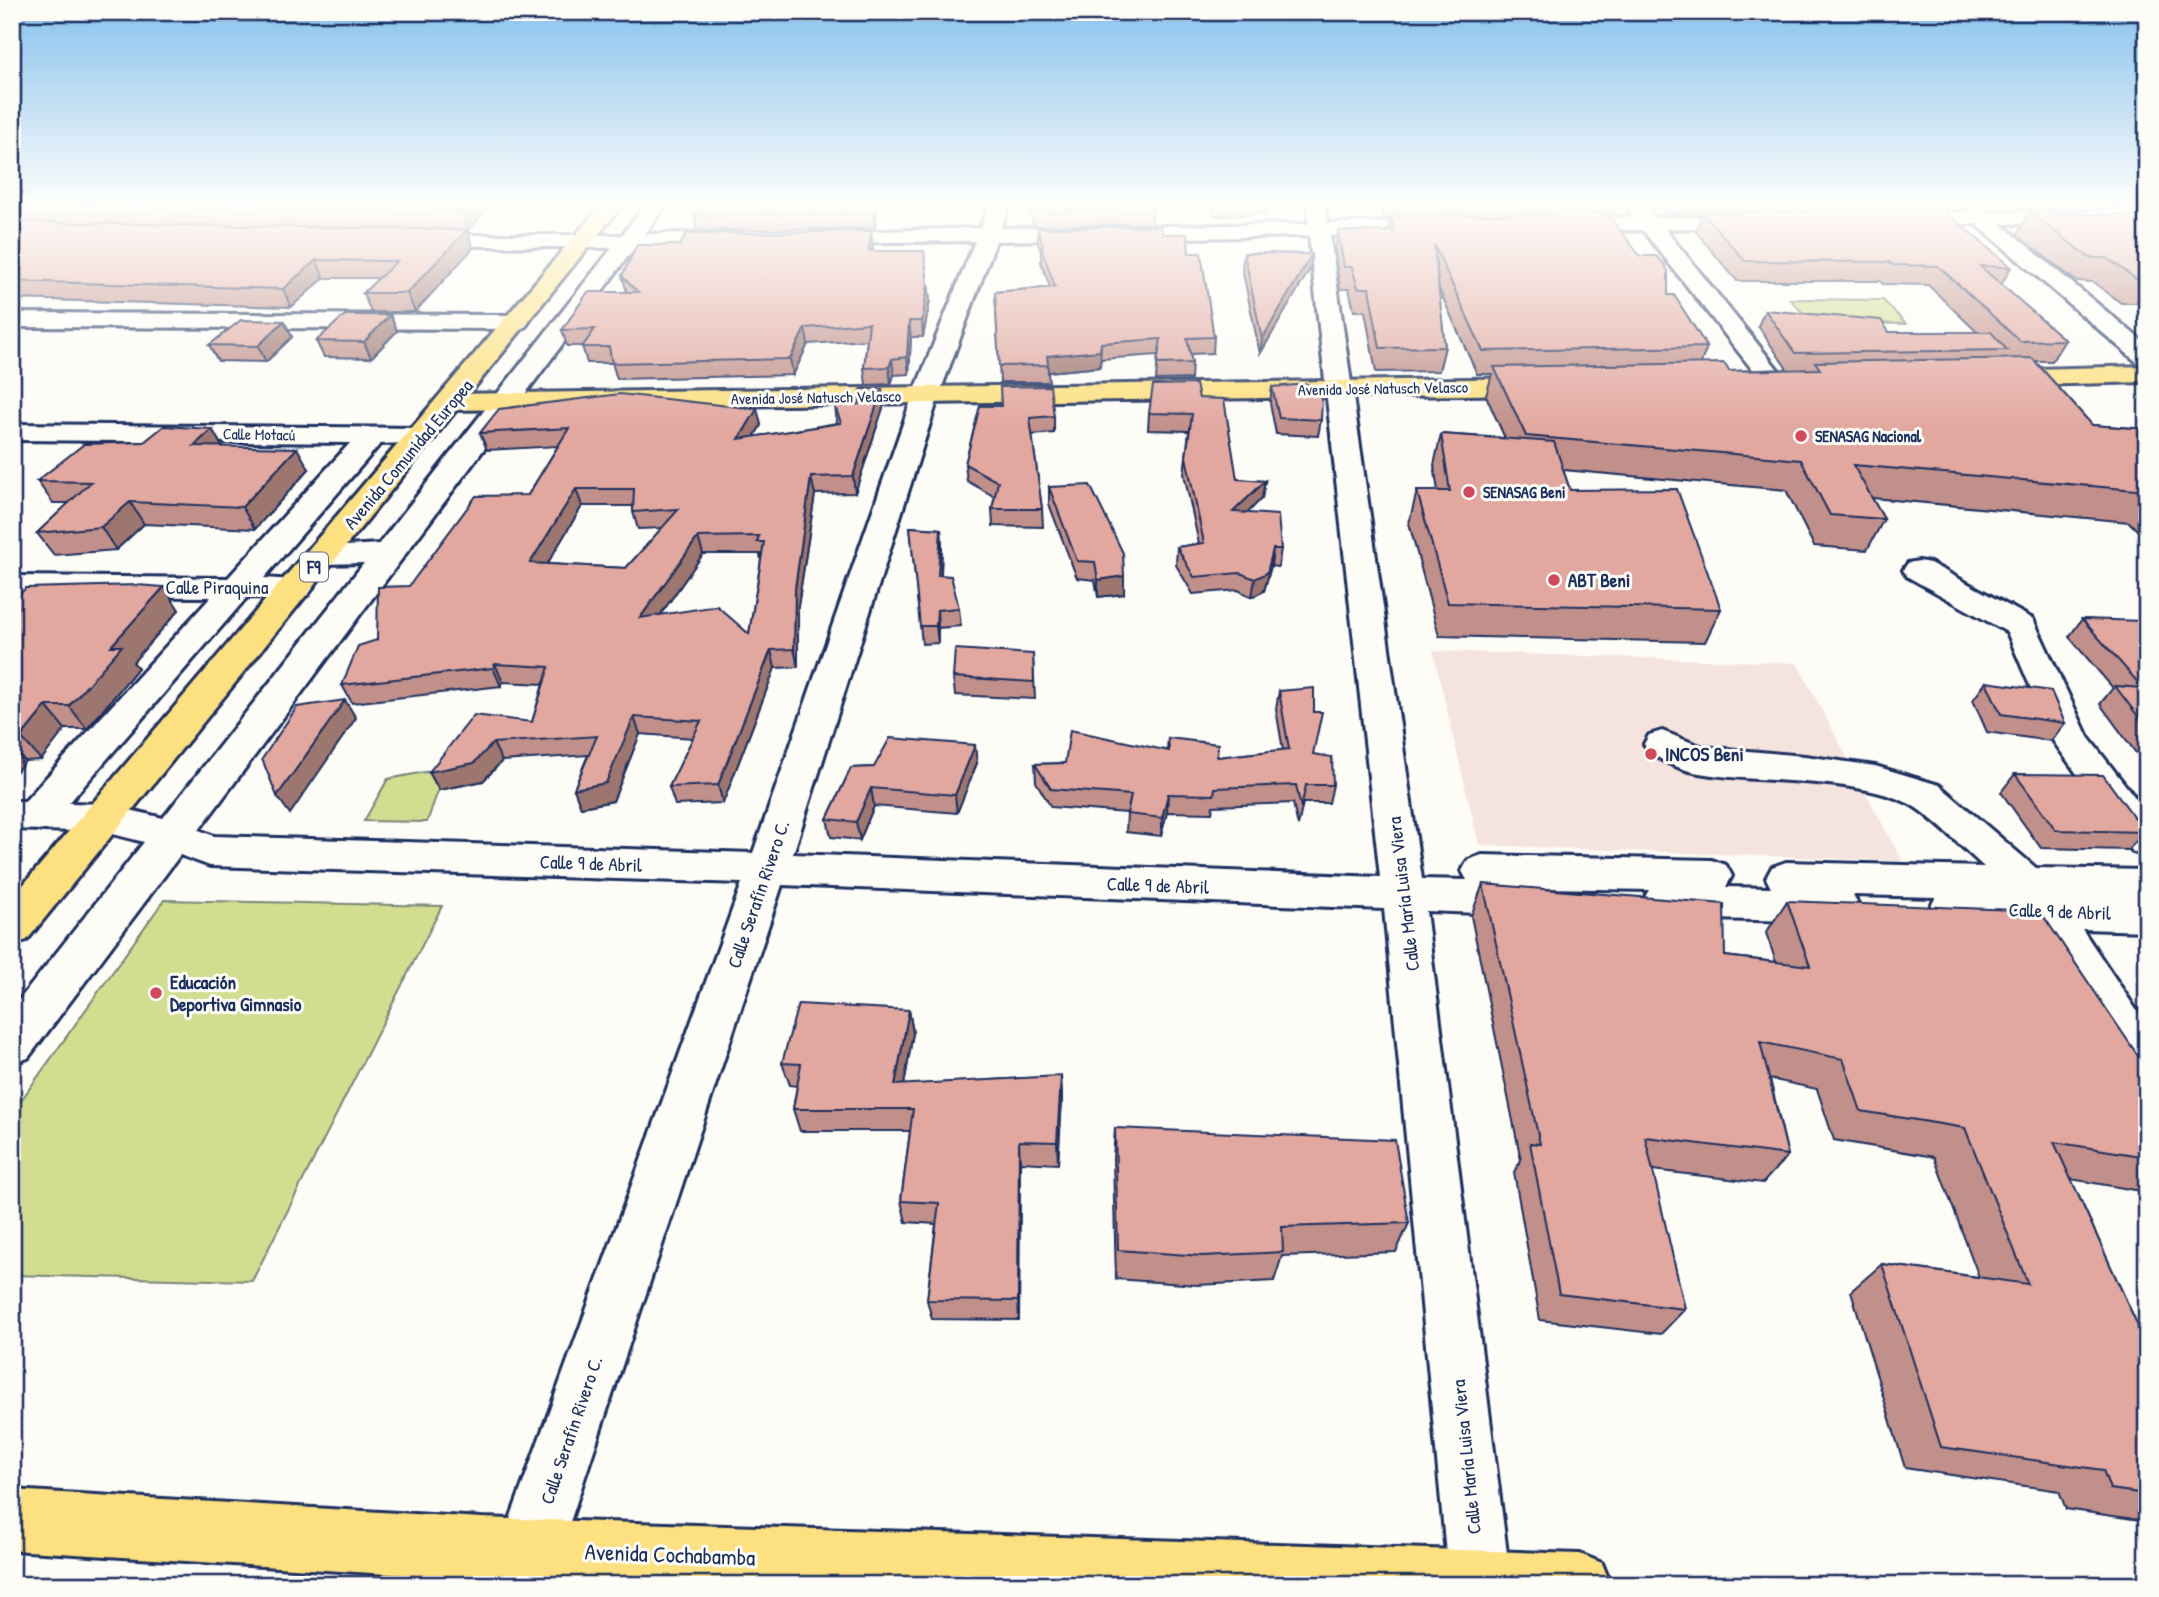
<svg xmlns="http://www.w3.org/2000/svg" width="2159" height="1597" viewBox="0 0 2159 1597" font-family="'Patrick Hand',sans-serif">
<style>
.built{fill:#f5e3dd}
.green{fill:#d2dd90;stroke:#768677;stroke-width:2}
.lines{fill:none;stroke-linecap:round;stroke-linejoin:round}
.minor-casing{stroke:#1b2f5e;stroke-width:6}
.major-casing{stroke:#1b2f5e;stroke-width:6}
.highway-casing{stroke:#1b2f5e;stroke-width:6}
.minor{fill:#fdfcf7;fill-rule:evenodd}
.major{fill:#fde080;fill-rule:evenodd}
.highway{fill:#fde080;fill-rule:evenodd}
.wall{fill:#c2908a;stroke:#1b2f5e;stroke-width:2;fill-rule:evenodd}
.shaded-wall{fill:#9e7670;stroke:#1b2f5e;stroke-width:2}
.building{fill:#e2a8a0;stroke:#1b2f5e;stroke-width:2;fill-rule:evenodd}
.poi-dot{fill:#d1495b;stroke:#fdfcf7;stroke-width:2.5}
.labels{text-anchor:middle;dominant-baseline:central;stroke-width:6;stroke-linejoin:round;paint-order:stroke}
.far-street-label{font-size:16px;fill:#1b2f5e;stroke:#fdfcf7}
.far-poi-label{font-size:16px;font-weight:bold;fill:#1b2f5e;stroke:#fdfcf7;text-anchor:start}
.shield{fill:#fdfcf7;stroke:#5f6c8c;stroke-width:2}
.shield-label{font-size:18px;font-weight:bold;fill:#1b2f5e}
.street-label{font-size:19px;fill:#1b2f5e;stroke:#fdfcf7}
.poi-label{font-size:19px;font-weight:bold;fill:#1b2f5e;stroke:#fdfcf7;text-anchor:start}
.near-street-label{font-size:23px;fill:#1b2f5e;stroke:#fdfcf7}
</style>
<rect width="100%" height="100%" fill="#fdfcf7"/>
<filter id="ink" filterUnits="userSpaceOnUse"><feTurbulence type="fractalNoise" baseFrequency=".0143" numOctaves="2"/><feDisplacementMap in="SourceGraphic" scale="14" xChannelSelector="R" yChannelSelector="G"/><feConvolveMatrix kernelMatrix="1 2 1 2 8 2 1 2 1" color-interpolation-filters="sRGB"/></filter>
<g filter="url(#ink)">
<path class="built" d="M1433 651 1797 663 1902 861 1479 845Z"/>
<g class="green">
<path d="M1790 299 1883 300 1906 324 1811 322Z"/>
<path d="M446 768 427 822 364 821 388 779Z"/>
<path d="M164 900 442 906 252 1281 12 1275V1113Z"/>
</g>
<g class="lines">
<g class="minor-casing">
<g id="minor">
<path d="M646 204H667L645 234 734 232 741 234 745 238 741 242 734 244 635 247 199 830 214 836 753 853 913 395 975 241 819 243 812 241 808 237 812 233 980 228 990 204H1010L1001 228 1308 224V204H1324L1328 223 1441 222 1448 224 1451 228 1448 232 1441 234 1330 236 1422 879 1467 880 1462 871 1468 860 1482 855 1712 860 1726 865 1732 876 1726 887 1771 888 1766 878 1772 867 1786 862 1984 867C1966 851 1929 814 1910 804 1853 776 1762 784 1699 773 1681 770 1653 759 1644 744L1649 735 1662 731 1703 747 1805 756 1875 766 1939 785 2036 868 2147 870V931L2082 929 2147 1026V1086L2130 1080 2035 928 1950 925 1935 921 1929 909 1936 897 1853 895 1859 906 1853 918 1838 922 1663 918 1648 913 1642 902 1649 890 1545 888 1551 899 1545 910 1530 915 1426 911 1511 1585H1449L1384 909 782 885 549 1585H486L742 883 210 866 180 855 28 1058 12 1064V1009L144 842 105 832 12 829V801H25L211 597 12 596V576L228 578 350 443 12 440V424L422 428 432 430 436 436 432 442 380 444 264 578 308 581 313 588 308 595 297 598 247 597 69 803 105 804 163 818 364 563 324 564 313 562 309 555 313 548 379 544 612 248 417 245 410 243 406 239 410 235H622ZM1309 236 1380 877 793 854 939 395 996 241Z"/>
<path d="M1629 204H1645L1655 217H1760L1763 221 1760 225 1753 227 1665 229 1784 377 1788 382 1784 387 1775 390 1766 387 1643 230 1564 231 1557 229 1554 225 1557 221 1564 219 1634 217 1627 208Z"/>
<path d="M1975 207 1986 212 2147 210V222L2001 224 2147 345V365L2138 363 1976 224 1900 225 1893 223 1890 219 1893 215 1900 213 1965 212Z"/>
<path d="M12 313 517 315 525 317 529 322 525 327 517 329 12 327Z"/>
<path d="M1919 561 1930 563 2033 619 2088 737 2147 813V857L2133 852 2054 742 2007 632 1908 577 1903 570 1908 563Z"/>
</g>
</g>
<g class="major-casing">
<g id="major">
<path d="M2147 366V382L1997 386 1988 383 1984 378 1988 373 1997 370Z"/>
<path d="M1541 378 1550 381 1554 386 1550 391 1541 394 451 410 442 408 438 402 442 396 451 394Z"/>
<path d="M12 1490 482 1518 1580 1554 1602 1563 1611 1585H628L482 1580 12 1550Z"/>
</g>
</g>
<g class="highway-casing">
<path id="highway" d="M602 204H623L27 940 12 945V898Z"/>
</g>
<use href="#minor" class="minor"/>
<use href="#major" class="major"/>
<use href="#highway" class="highway"/>
</g>
<g class="wall">
<path d="M12 204H493L468 230 60 223 467 230 473 248 415 312H371L363 293 379 278H324L291 307 12 299Z"/>
<path d="M878 204 875 228 697 231 694 215Z"/>
<path d="M1029 204H1151L1153 210 1152 224 1034 226 1029 210Z"/>
<path d="M1207 204H1267L1266 214 1216 216Z"/>
<path d="M1380 204H1615L1612 216H1609L1707 347 1701 363 1729 371 1787 369 1758 326 1765 310 1889 332H1977L1928 285 1883 284 1880 281H1737L1696 232 1702 214H1666L1654 204H1917L1914 210 2011 267 2001 285 2065 340 2052 361H2035L2092 425 2147 429V540L2129 522 1872 498 1884 519 1867 550 1814 546 1786 490 1563 470 1570 490 1721 609 1705 642 1439 636 1409 523 1417 491H1438L1434 465 1441 434 1505 438 1486 396 1492 374H1477L1438 287 1445 347 1439 371 1376 372 1365 311H1354L1349 289H1340L1335 253 1338 231H1388L1390 219H1383Z"/>
<path d="M2060 204H2147V207L2074 209Z"/>
<path d="M2029 212 2147 216V303H2121L2093 282 2076 281 2017 235Z"/>
<path d="M1038 228 1163 234 1189 253 1214 337 1213 353 1190 354 1192 363 1191 379 1156 380 1158 355 1101 359 1100 367 1048 372 1049 382H1000L995 292 1050 287 1041 262V252L1038 243Z"/>
<path d="M871 231 872 251 928 284 930 300 923 337H911L909 374 894 375 891 384 866 385 864 368 867 340 808 344 793 375 617 379 612 363H587L582 346H567L562 330 627 292 622 276 680 245Z"/>
<path d="M1244 253 1312 254 1310 269 1260 354 1242 268Z"/>
<path d="M390 315 397 331 371 358 324 357 316 341Z"/>
<path d="M284 321 292 337 266 362 218 361 209 345Z"/>
<path d="M1272 387 1321 420 1318 436 1276 434 1270 403Z"/>
<path d="M1199 398 1237 479 1265 481 1262 498 1247 513 1281 549 1278 567 1271 566 1264 591 1252 597 1238 590 1193 594 1176 565 1177 547 1199 544 1184 474 1189 431 1148 430 1149 413Z"/>
<path d="M884 405 855 493 815 494 798 606V667L775 668 723 803 675 805 669 787 693 738 640 734 613 801 581 807 574 789 588 755 502 761 483 781 439 790 429 772 532 722 543 684 503 682 501 686 352 703 342 685 377 640 409 586 528 495 558 446 487 450 480 433 757 409 761 425 754 437 837 423 835 406ZM582 506H633V512L638 529 662 528 626 568 547 564ZM703 554H760L761 560 749 634 661 614Z"/>
<path d="M980 406 1054 416V433L1032 435 1042 509 1043 527 993 526 992 509 995 497 967 481 965 464Z"/>
<path d="M212 429 222 447 309 469 255 529 144 524 116 550 54 555 37 533 69 503H53L37 481 144 442Z"/>
<path d="M1049 487 1124 576V594L1098 597 1095 580 1077 578 1049 504Z"/>
<path d="M910 527 941 529 942 546 941 575 959 608 961 626 938 628V643L922 644Z"/>
<path d="M164 587 179 610 133 662 138 668 87 729H65L41 760 25 761 12 777V601Z"/>
<path d="M2082 619 2147 624V755L2136 753 2100 704 2113 688 2069 637Z"/>
<path d="M1033 654 1035 699 955 695 953 677Z"/>
<path d="M1986 682 2065 723 2051 741 1987 732 1973 700Z"/>
<path d="M1279 691 1313 754 1333 785 1329 803H1303L1298 826 1293 803 1213 806 1212 813 1167 812 1161 836 1126 832 1127 813 1051 807 1036 782 1035 764 1065 763 1167 750 1168 738 1217 757 1283 750 1276 709Z"/>
<path d="M977 763 957 813 874 806 860 840 831 837 827 819 851 768Z"/>
<path d="M2015 774 2145 832 2128 850 2041 848 2001 792Z"/>
<path d="M2147 782V809L2136 794Z"/>
<path d="M1483 884 1725 956 1776 962 1766 933 1787 901 2147 1069V1192L2071 1179 2147 1346V1521L2066 1509 2059 1491 1905 1468 1851 1291 1882 1264 1979 1277 1934 1157 1834 1140 1817 1089 1770 1079 1788 1155 1763 1183 1652 1170 1685 1309 1661 1334 1540 1320 1514 1172 1521 1160 1471 916Z"/>
<path d="M909 1010 913 1033 904 1085 1061 1076 1062 1099 1058 1164 1020 1162 1019 1320 932 1319 927 1300 936 1224 906 1222 901 1201 910 1131H800L793 1109 797 1086 790 1085 782 1063Z"/>
<path d="M1115 1128 1409 1223 1396 1252 1282 1256 1274 1281 1197 1285 1116 1279 1113 1159Z"/>
</g>
<g class="shaded-wall">
<path d="M470 204H493L468 230 462 212Z"/>
<path d="M874 204H878L875 228 873 212Z"/>
<path d="M467 230 473 248 415 312 407 293Z"/>
<path d="M871 231 873 246 871 266 869 251Z"/>
<path d="M1312 254 1310 269 1260 354 1262 339Z"/>
<path d="M316 260 324 278 291 307 283 289Z"/>
<path d="M928 284 930 300 923 337 922 321Z"/>
<path d="M390 315 397 331 371 358 364 342Z"/>
<path d="M284 321 292 337 266 362 258 346Z"/>
<path d="M909 321 911 337 909 374 907 357Z"/>
<path d="M805 328 808 344 793 375 790 359Z"/>
<path d="M1101 343 1100 367 1048 372 1047 356Z"/>
<path d="M892 359 894 375 891 384 889 367Z"/>
<path d="M882 389 884 405 855 493 853 476Z"/>
<path d="M757 409 761 425 743 456 739 439Z"/>
<path d="M212 429 224 450 194 446Z"/>
<path d="M297 448 309 469 255 529 242 507Z"/>
<path d="M811 477 815 494 798 606V667L794 649 795 588Z"/>
<path d="M1265 481 1262 498 1231 530 1233 512Z"/>
<path d="M576 489 582 506 537 581 530 563Z"/>
<path d="M130 502 144 524 116 550 101 527Z"/>
<path d="M941 529 942 546 940 592 938 575Z"/>
<path d="M698 537 703 554 646 635 640 618Z"/>
<path d="M1273 549 1271 566 1264 591 1252 597 1255 579Z"/>
<path d="M1124 576V594L1098 597V580Z"/>
<path d="M164 587 179 610 133 662 138 668 87 729 69 706 111 646Z"/>
<path d="M937 610 938 628V643L936 626Z"/>
<path d="M771 650 775 668 723 803 718 785Z"/>
<path d="M495 664 503 682 501 686 493 668Z"/>
<path d="M345 700 356 718 290 814 277 796Z"/>
<path d="M46 706 65 729 41 760 21 737Z"/>
<path d="M634 717 640 734 613 801 581 807 574 789Z"/>
<path d="M493 743 502 761 483 781 439 790 429 772Z"/>
<path d="M975 745 977 763 957 813 955 795Z"/>
<path d="M12 747 25 761 12 777Z"/>
<path d="M871 788 874 806 860 840 856 822Z"/>
<path d="M1168 794 1167 812 1161 836 1162 818Z"/>
<path d="M909 1010 913 1033 900 1108 895 1085Z"/>
<path d="M1061 1076 1062 1099 1058 1164 1057 1142Z"/>
<path d="M1019 1141 1020 1162 1019 1320 1018 1301Z"/>
</g>
<g class="building">
<path d="M12 204H470L462 212 12 205Z"/>
<path d="M699 204H874L873 212 694 215Z"/>
<path d="M1031 204H1151L1153 210 1033 211Z"/>
<path d="M1943 210 2011 267 1980 266 2065 340 2020 341 1938 266 1892 265 1889 262 1745 261 1703 213Z"/>
<path d="M2029 212 2147 216V279H2136L2107 258H2090Z"/>
<path d="M1607 213 1640 256H1656L1664 264 1668 271V295H1674L1707 347 1483 351 1434 245 1445 347 1380 348 1369 288H1358L1352 267H1344L1338 231H1394L1391 216Z"/>
<path d="M12 222 467 230 407 293H363L397 261 316 260 283 289 12 281Z"/>
<path d="M1160 226 1163 234H1187L1189 253H1201L1214 337 1187 338 1192 363 1157 364 1161 339 1101 343 1100 351 1047 356 1048 365 999 366 995 292 1055 287 1041 247H1043L1038 228Z"/>
<path d="M871 231 869 251H924L928 284 922 321H909L907 357 892 359 889 367 864 368 869 323 805 328 790 359 612 363 609 347H582L595 329 562 330 588 292H638L622 276 637 245H680L686 234Z"/>
<path d="M1244 253 1312 254 1262 339Z"/>
<path d="M1765 310 1881 320 1889 332H1991L2007 350 1795 353Z"/>
<path d="M345 315H390L364 342 316 341Z"/>
<path d="M241 320 284 321 258 346 209 345Z"/>
<path d="M2032 358 2092 425 2147 429V491L1853 465 1884 519 1830 515 1801 460 1526 436 1494 367 1724 363 1729 371 1820 369 1815 362Z"/>
<path d="M1196 384 1199 398 1224 399 1237 479 1265 481 1233 512 1278 515 1281 549H1273L1267 573 1255 579 1240 573 1194 577 1177 547 1204 543 1186 457 1192 414 1149 413 1153 385Z"/>
<path d="M1307 384 1319 391 1322 400 1321 420 1279 418 1272 387Z"/>
<path d="M1050 386 1054 416 1030 418 1042 509H992L998 482 965 464 980 406H1001L1000 387Z"/>
<path d="M861 389H882L853 476 811 477 795 588 794 649 771 650 718 785 669 787 701 721 634 717 606 783 574 789 597 736 493 743 474 763 429 772 474 715 532 722 549 667 495 664 493 668 342 685 358 646 377 640 378 587 409 586 476 496 528 495 569 428 480 433 499 409 620 394 757 409 739 439 841 423 835 406 859 404ZM576 489H634L633 512 679 509 626 568 530 563ZM759 536 757 542H764L749 634 717 606 640 618 698 537Z"/>
<path d="M164 426 212 429 194 446 297 448 242 507 130 502 101 527 37 533 91 482 37 481 84 444 144 442Z"/>
<path d="M1441 434 1554 442 1570 490 1677 489 1721 609 1448 603 1417 491H1450Z"/>
<path d="M1090 485 1123 553 1124 576 1098 580 1095 562 1077 561 1049 487Z"/>
<path d="M910 527 941 529 938 575 951 576 959 608 937 610 936 626H920Z"/>
<path d="M137 585 164 587 111 646H122L69 706H46L21 737 12 738V601L26 588Z"/>
<path d="M2082 619 2144 621 2147 624V728L2115 686 2143 688Z"/>
<path d="M955 649 1033 654 1034 682 953 677Z"/>
<path d="M1986 682 2051 691 2065 723 2001 714Z"/>
<path d="M1314 688V712H1322L1313 754 1332 757 1333 785H1306L1301 808 1296 785 1215 788 1214 795 1168 794 1162 818 1127 814 1131 795 1051 789 1035 764 1065 763 1070 730 1169 751 1168 738 1218 744 1217 757 1289 749 1279 691Z"/>
<path d="M345 700 277 796 262 759 297 707Z"/>
<path d="M890 738 975 745 955 795 871 788 856 822 827 819 851 768 874 767Z"/>
<path d="M2015 774 2103 775 2145 832 2056 830Z"/>
<path d="M1483 884 1724 904 1725 956 1810 966 1787 901 2040 911 2147 1069V1157L2054 1142 2147 1346V1494L2110 1489 2103 1470 1941 1447 1882 1264 2028 1284 1965 1128 1861 1111 1843 1059 1760 1042 1788 1155 1645 1137 1685 1309 1559 1294 1530 1143 1540 1144Z"/>
<path d="M798 1004 909 1010 895 1085 1061 1076 1057 1142 1019 1141 1018 1301 927 1300 939 1203 901 1201 913 1109H793L801 1064 782 1063Z"/>
<path d="M1115 1128 1395 1140 1409 1223 1282 1227 1283 1252 1202 1256 1118 1250Z"/>
</g>
</g>
<linearGradient id="sky" x2="0" y2="1"><stop stop-color="#87c2ee"/><stop offset="0.48" stop-color="#fefefb"/><stop offset="1" stop-color="#fefefb" stop-opacity="0"/></linearGradient>
<rect width="2159" height="428" fill="url(#sky)"/>
<g class="poi-dot">
<circle cx="1801" cy="436" r="7"/>
<circle cx="1469" cy="492" r="7"/>
<circle cx="1554" cy="580" r="7"/>
<circle cx="1651" cy="754" r="7"/>
<circle cx="156" cy="993" r="7"/>
</g>
<g class="labels">
<g class="far-street-label">
<text transform="translate(1383 388) rotate(-1)">Avenida José Natusch Velasco</text>
<text transform="translate(816 397) rotate(-1)">Avenida José Natusch Velasco</text>
<text transform="translate(259 434) rotate(1)">Calle Motacú</text>
</g>
<g class="far-poi-label">
<text x="1815" y="436">SENASAG Nacional</text>
<text x="1483" y="492">SENASAG Beni</text>
</g>
<rect class="shield" x="300" y="552.5" width="28" height="29" rx="5"/>
<g class="shield-label">
<text x="314" y="567">F9</text>
</g>
<g class="street-label">
<text transform="translate(408 454) rotate(-50)">Avenida Comunidad Europea</text>
<text x="217" y="587">Calle Piraquina</text>
<text transform="translate(591 863) rotate(2)">Calle 9 de Abril</text>
<text transform="translate(1158 885) rotate(2)">Calle 9 de Abril</text>
<text transform="translate(758 894) rotate(-71)">Calle Serafín Rivero C.</text>
<text transform="translate(1403 894) rotate(-97)">Calle María Luisa Viera</text>
<text transform="translate(2060 911) rotate(2)">Calle 9 de Abril</text>
<text transform="translate(571 1430) rotate(-71)">Calle Serafín Rivero C.</text>
<text transform="translate(1466 1457) rotate(-96)">Calle María Luisa Viera</text>
</g>
<g class="poi-label">
<text x="1568" y="580">ABT Beni</text>
<text x="1665" y="754">INCOS Beni</text>
<text x="170" y="982">Educación<tspan x="170" dy="22">Deportiva Gimnasio</tspan></text>
</g>
<g class="near-street-label">
<text transform="translate(670 1554) rotate(2)">Avenida Cochabamba</text>
</g>
</g>
<rect width="2159" height="1597" fill="none" stroke="#fdfcf7" stroke-width="42"/>
<rect x="21" y="21" width="2117" height="1555" fill="none" stroke="#1b2f5e" stroke-width="2.5" filter="url(#ink)"/>
</svg>
